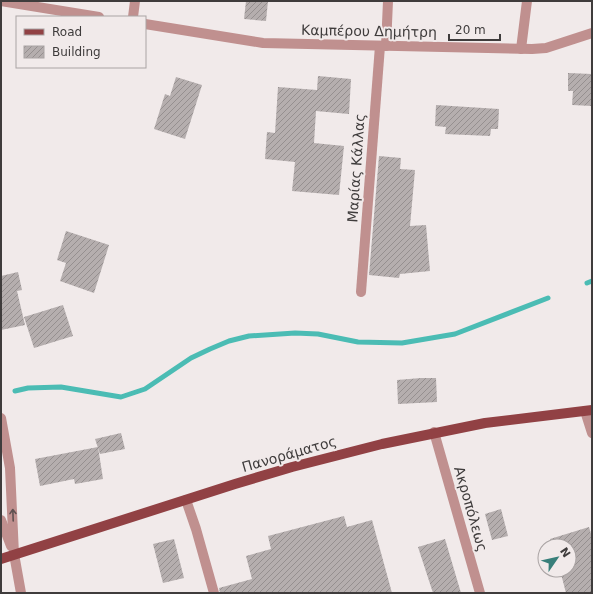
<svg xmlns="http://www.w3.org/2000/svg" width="593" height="594" viewBox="0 0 593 594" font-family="'DejaVu Sans',sans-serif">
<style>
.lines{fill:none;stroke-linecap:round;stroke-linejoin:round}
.stream{stroke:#4bbcb4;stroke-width:5}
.building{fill:url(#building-hatch)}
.minor{stroke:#c0908f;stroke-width:10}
.major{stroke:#914144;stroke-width:10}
.oneway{stroke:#5f5151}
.labels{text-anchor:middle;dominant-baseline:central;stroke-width:4;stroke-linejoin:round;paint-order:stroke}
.street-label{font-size:14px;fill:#3f3c3c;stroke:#f1eaea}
</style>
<defs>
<pattern id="building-hatch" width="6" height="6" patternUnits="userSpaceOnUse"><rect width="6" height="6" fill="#b5aeae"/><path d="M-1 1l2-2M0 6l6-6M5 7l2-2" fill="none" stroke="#958f8f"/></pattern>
</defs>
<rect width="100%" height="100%" fill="#f1eaea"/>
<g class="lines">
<g class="stream">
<path d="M587 283 592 281"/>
<path d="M15 391 28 388 61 387 121 397 145 389 191 358 210 349 229 341 249 336 295 333 318 334 358 342 402 343 455 334 548 298"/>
</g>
</g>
<g class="building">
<path d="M246 1H268L266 21 244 19Z"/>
<path d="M568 73 592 74V106L572 105 573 91H568Z"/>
<path d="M318 76 351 79 349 114 316 111 314 143 344 146 339 195 292 191 295 162 265 159 267 132 275 133 278 87 317 90Z"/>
<path d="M176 77 202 85 185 139 154 129 165 94 170 96Z"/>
<path d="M436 105 499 109 498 129H491L490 136 445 134 446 127 435 126Z"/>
<path d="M379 156 401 158 400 169 415 170 410 226 426 225 430 271 400 274 399 278 369 275Z"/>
<path d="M66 231 109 245 94 293 60 281 66 263 57 260Z"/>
<path d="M18 272 22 290 17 291 25 325 1 330V276Z"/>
<path d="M63 305 73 336 34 348 24 317Z"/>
<path d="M421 378H436L437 402 398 404 397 380Z"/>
<path d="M121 433 125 449 100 454 95 439Z"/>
<path d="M98 447 103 479 75 484 74 479 40 486 35 459Z"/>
<path d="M501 509 508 536 492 540 485 514Z"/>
<path d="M344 516 347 527 372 520 392 593H220L219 588 252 579 246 556 271 549 268 536Z"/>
<path d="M589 527 592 537V593H566L560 570H569V546H552L550 539Z"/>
<path d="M174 539 184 578 163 583 153 544Z"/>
<path d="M445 539 461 593H433L418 547Z"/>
</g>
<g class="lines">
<g class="minor">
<path d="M1 1 99 17"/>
<path d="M133 17 135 1"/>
<path d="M145 24 263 43 532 49 546 48 592 33"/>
<path d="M386 46 388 1"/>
<path d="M521 49 527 1"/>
<path d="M361 292 380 46"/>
<path d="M585 411 592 433"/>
<path d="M1 418 10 468 14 554 21 593"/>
<path d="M434 432 480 593"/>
<path d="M186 500 196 529 214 593"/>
<path d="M1 520 11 546"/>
</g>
<path class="major" d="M1 559 235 484 292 467 382 444 485 423 592 410"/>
</g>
<defs><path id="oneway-shaft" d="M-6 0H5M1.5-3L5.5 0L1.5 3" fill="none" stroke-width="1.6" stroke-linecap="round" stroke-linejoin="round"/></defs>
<use class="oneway" href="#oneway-shaft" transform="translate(13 515) rotate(-92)"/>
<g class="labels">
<g class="street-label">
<text transform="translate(369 31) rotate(1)">Καμπέρου Δημήτρη</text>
<text transform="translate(356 168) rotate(-86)">Μαρίας Κάλλας</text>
<text transform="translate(289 454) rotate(-16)">Πανοράματος</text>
<text transform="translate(471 509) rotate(74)">Ακροπόλεως</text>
</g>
</g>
<rect width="593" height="594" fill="none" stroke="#3f3c3c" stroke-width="4"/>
<rect x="16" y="16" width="130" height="52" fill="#f1eaea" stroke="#aaa4a4"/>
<rect x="24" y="29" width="20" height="6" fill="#914144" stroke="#aaa4a4"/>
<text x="52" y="36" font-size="12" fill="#3f3c3c">Road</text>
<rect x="24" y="46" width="20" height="12" fill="url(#building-hatch)" stroke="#aaa4a4"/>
<text x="52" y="56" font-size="12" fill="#3f3c3c">Building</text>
<g transform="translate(557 558) rotate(56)"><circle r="19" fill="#f1eaea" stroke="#aaa4a4"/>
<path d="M0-3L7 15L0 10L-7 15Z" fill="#387f7a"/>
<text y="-6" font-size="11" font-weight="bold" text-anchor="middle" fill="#3f3c3c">N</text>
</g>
<path d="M449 34v6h51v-6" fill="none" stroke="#3f3c3c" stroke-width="2"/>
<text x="455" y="34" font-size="12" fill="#3f3c3c" stroke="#f1eaea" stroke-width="3" paint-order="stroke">20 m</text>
</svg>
